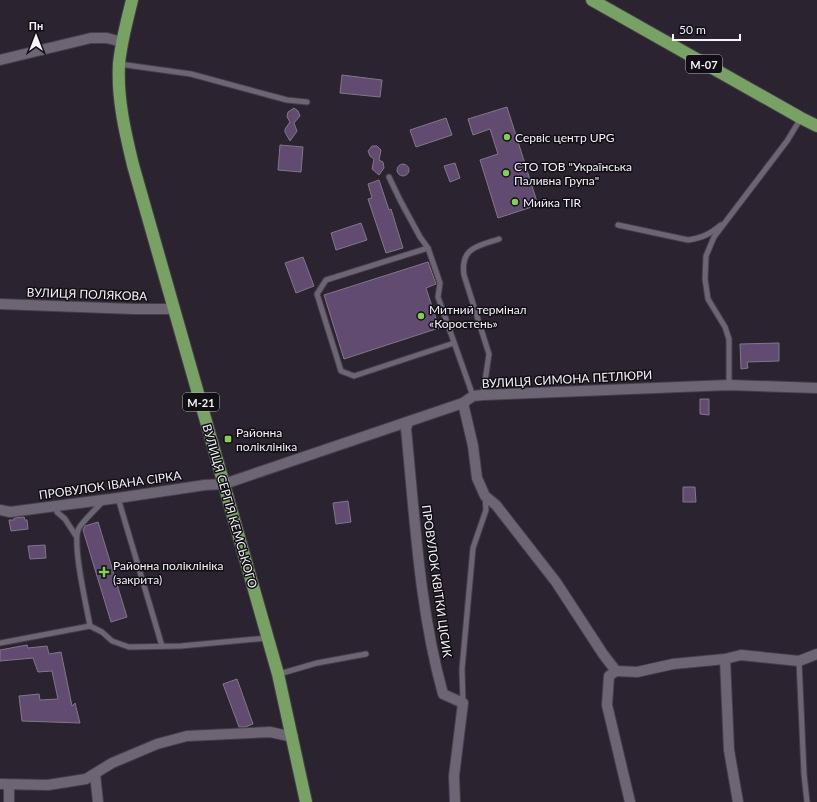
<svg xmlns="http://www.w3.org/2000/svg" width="817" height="802" viewBox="0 0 817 802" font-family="Lato,sans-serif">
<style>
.building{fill:#614b71;stroke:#807887}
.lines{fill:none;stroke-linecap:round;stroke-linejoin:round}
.service-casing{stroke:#453f4a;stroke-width:7}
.minor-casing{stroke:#453f4a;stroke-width:12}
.trunk-casing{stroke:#453f4a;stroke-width:14}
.service{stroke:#6d6574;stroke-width:5}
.minor{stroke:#6d6574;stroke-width:10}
.trunk{stroke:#78a164;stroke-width:12}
.poi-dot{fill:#80d051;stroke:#110e14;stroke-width:1.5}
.labels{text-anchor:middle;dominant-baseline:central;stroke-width:3;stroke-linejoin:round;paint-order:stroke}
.shield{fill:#110e14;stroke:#b2aeb6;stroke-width:1}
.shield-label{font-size:11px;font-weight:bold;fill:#f7f2fb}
.poi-label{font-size:12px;fill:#f7f2fb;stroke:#110e14;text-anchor:start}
.street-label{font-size:12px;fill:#f7f2fb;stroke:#110e14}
</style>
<rect width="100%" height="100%" fill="#2b2330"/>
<g class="building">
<path d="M342 75 382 80 380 97 340 93Z"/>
<path d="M507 107 538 205 498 218 480 160 498 154 490 129 473 135 468 119Z"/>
<path d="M294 108 298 111 300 116 294 123 297 131 290 141 285 132V129L290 122 287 117 288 112Z"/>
<path d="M446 118 452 135 416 147 410 130Z"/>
<path d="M280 145 303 147 301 172 278 170Z"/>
<path d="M372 146H377L381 150 379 160 383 162 384 168 379 175 372 169 374 159 370 156 368 151Z"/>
<path d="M455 163 460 178 450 182 444 166Z"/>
<circle cx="403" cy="170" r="6"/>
<path d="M379 180 389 210 391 209 403 248 386 253 368 199 372 198 368 184Z"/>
<path d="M361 223 367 240 336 250 331 233Z"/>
<path d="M303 257 314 286 296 293 285 263Z"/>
<path d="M428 262 436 284 426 288 439 328 344 359 324 295Z"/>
<path d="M779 343V361L747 362 748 368 741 369 740 344Z"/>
<path d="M700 399H709V415L700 414Z"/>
<path d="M683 487H695L696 502H683Z"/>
<path d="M348 501 351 522 336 524 333 503Z"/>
<path d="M24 517 25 520H27L28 529 11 531 9 520H14V518Z"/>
<path d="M98 522 127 617 111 622 83 530 85 526Z"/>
<path d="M45 545 46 558 30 559 28 546Z"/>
<path d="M27 645 28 648 47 646 49 654 61 652 72 706 75 703 80 723 22 721 19 696 39 694 40 700 58 699 52 671 38 672 33 658 0 661V650Z"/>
<path d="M237 679 253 724 245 727H239L223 684Z"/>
</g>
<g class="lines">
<g class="service-casing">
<g id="service">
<path d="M119 64 191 74 287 100 307 102"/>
<path d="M389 177 400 200 420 237 428 248 440 283 438 297 473 396"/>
<path d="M618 225 688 240C702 238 710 234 721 225"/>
<path d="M428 248 326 280 317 294 341 371 354 376 454 343"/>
<path d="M729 385V339L725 327 708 299 705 279 706 256 714 237 787 141 801 118"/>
<path d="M483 395 489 354 464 275C460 247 479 246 499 239"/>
<path d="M118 498 162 646"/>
<path d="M56 506 57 512 65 519 76 536"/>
<path d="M90 626C87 608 71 541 79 528 83 521 98 507 104 500"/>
<path d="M0 643 90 626 102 632 112 641 129 647 181 646 268 638"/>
<path d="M799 661 804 774 807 802"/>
<path d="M279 674 317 663 366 654"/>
<path d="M463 703 462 669 473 548 486 510 485 496"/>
</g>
</g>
<g class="minor-casing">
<g id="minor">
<path d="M0 60 91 38H107L122 42"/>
<path d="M0 304 134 309H173"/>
<path d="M463 403 473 446 477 478 485 496 496 505 556 582 603 654 616 671 609 676 607 705 630 802"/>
<path d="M408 422 406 429C415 518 419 608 443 694L463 703 454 776 455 802"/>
<path d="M0 510 10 512 118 498 205 485 224 484 463 403 473 396 483 395 729 385 817 388"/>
<path d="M725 659 729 750 738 802"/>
<path d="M616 671 637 672 673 664 725 659 741 655 799 661 817 654"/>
<path d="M95 774 98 802"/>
<path d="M0 784 48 785 86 779 112 763 157 744 187 736 270 732 293 737"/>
<path d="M9 785V802"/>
</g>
</g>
<g class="trunk-casing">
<g id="trunk">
<path d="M132 0C127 21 121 42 119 64 117 98 125 132 133 165L278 674 306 802"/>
<path d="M592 0 801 118 817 126"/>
</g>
</g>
<use href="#service" class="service"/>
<use href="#minor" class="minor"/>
<use href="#trunk" class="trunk"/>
</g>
<g class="poi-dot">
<circle cx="507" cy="137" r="4"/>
<circle cx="506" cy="173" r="4"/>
<circle cx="515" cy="202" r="4"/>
<circle cx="421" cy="316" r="4"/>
<rect x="224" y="435" width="8" height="8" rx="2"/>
<path d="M102 566h4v4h4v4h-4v4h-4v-4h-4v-4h4z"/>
</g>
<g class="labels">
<g class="shield">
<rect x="686" y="55" width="36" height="18" rx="3"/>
<rect x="183" y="393" width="36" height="18" rx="3"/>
</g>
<g class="shield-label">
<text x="704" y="64">М-07</text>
<text x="201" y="402">М-21</text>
</g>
<g class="poi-label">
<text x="515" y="137">Сервіс центр UPG</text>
<text x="514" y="166">СТО ТОВ "Українська<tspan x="514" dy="14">Паливна Група"</tspan></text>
<text x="523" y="202">Мийка TIR</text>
<text x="429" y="309">Митний термінал<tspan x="429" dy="14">«Коростень»</tspan></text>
<text x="236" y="432">Районна<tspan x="236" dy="14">поліклініка</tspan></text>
<text x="113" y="565">Районна поліклініка<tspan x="113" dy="14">(закрита)</tspan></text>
</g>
<g class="street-label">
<text transform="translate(87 294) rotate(2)">ВУЛИЦЯ ПОЛЯКОВА</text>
<text transform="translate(567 379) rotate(-3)">ВУЛИЦЯ СИМОНА ПЕТЛЮРИ</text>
<text transform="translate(110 485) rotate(-8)">ПРОВУЛОК ІВАНА СІРКА</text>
<text transform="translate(230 506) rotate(74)">ВУЛИЦЯ СЕРГІЯ КЕМСЬКОГО</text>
<text transform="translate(437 581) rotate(82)">ПРОВУЛОК КВІТКИ ЦІСИК</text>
</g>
</g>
<g transform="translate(36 36)" stroke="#110e14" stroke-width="3" paint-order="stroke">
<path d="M0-3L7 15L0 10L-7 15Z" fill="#f7f2fb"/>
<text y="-6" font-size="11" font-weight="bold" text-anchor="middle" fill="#f7f2fb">Пн</text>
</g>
<path d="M673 34v6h67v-6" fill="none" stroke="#f7f2fb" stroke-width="2"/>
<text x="679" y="34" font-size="12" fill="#f7f2fb" stroke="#110e14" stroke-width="3" paint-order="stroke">50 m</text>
</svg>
